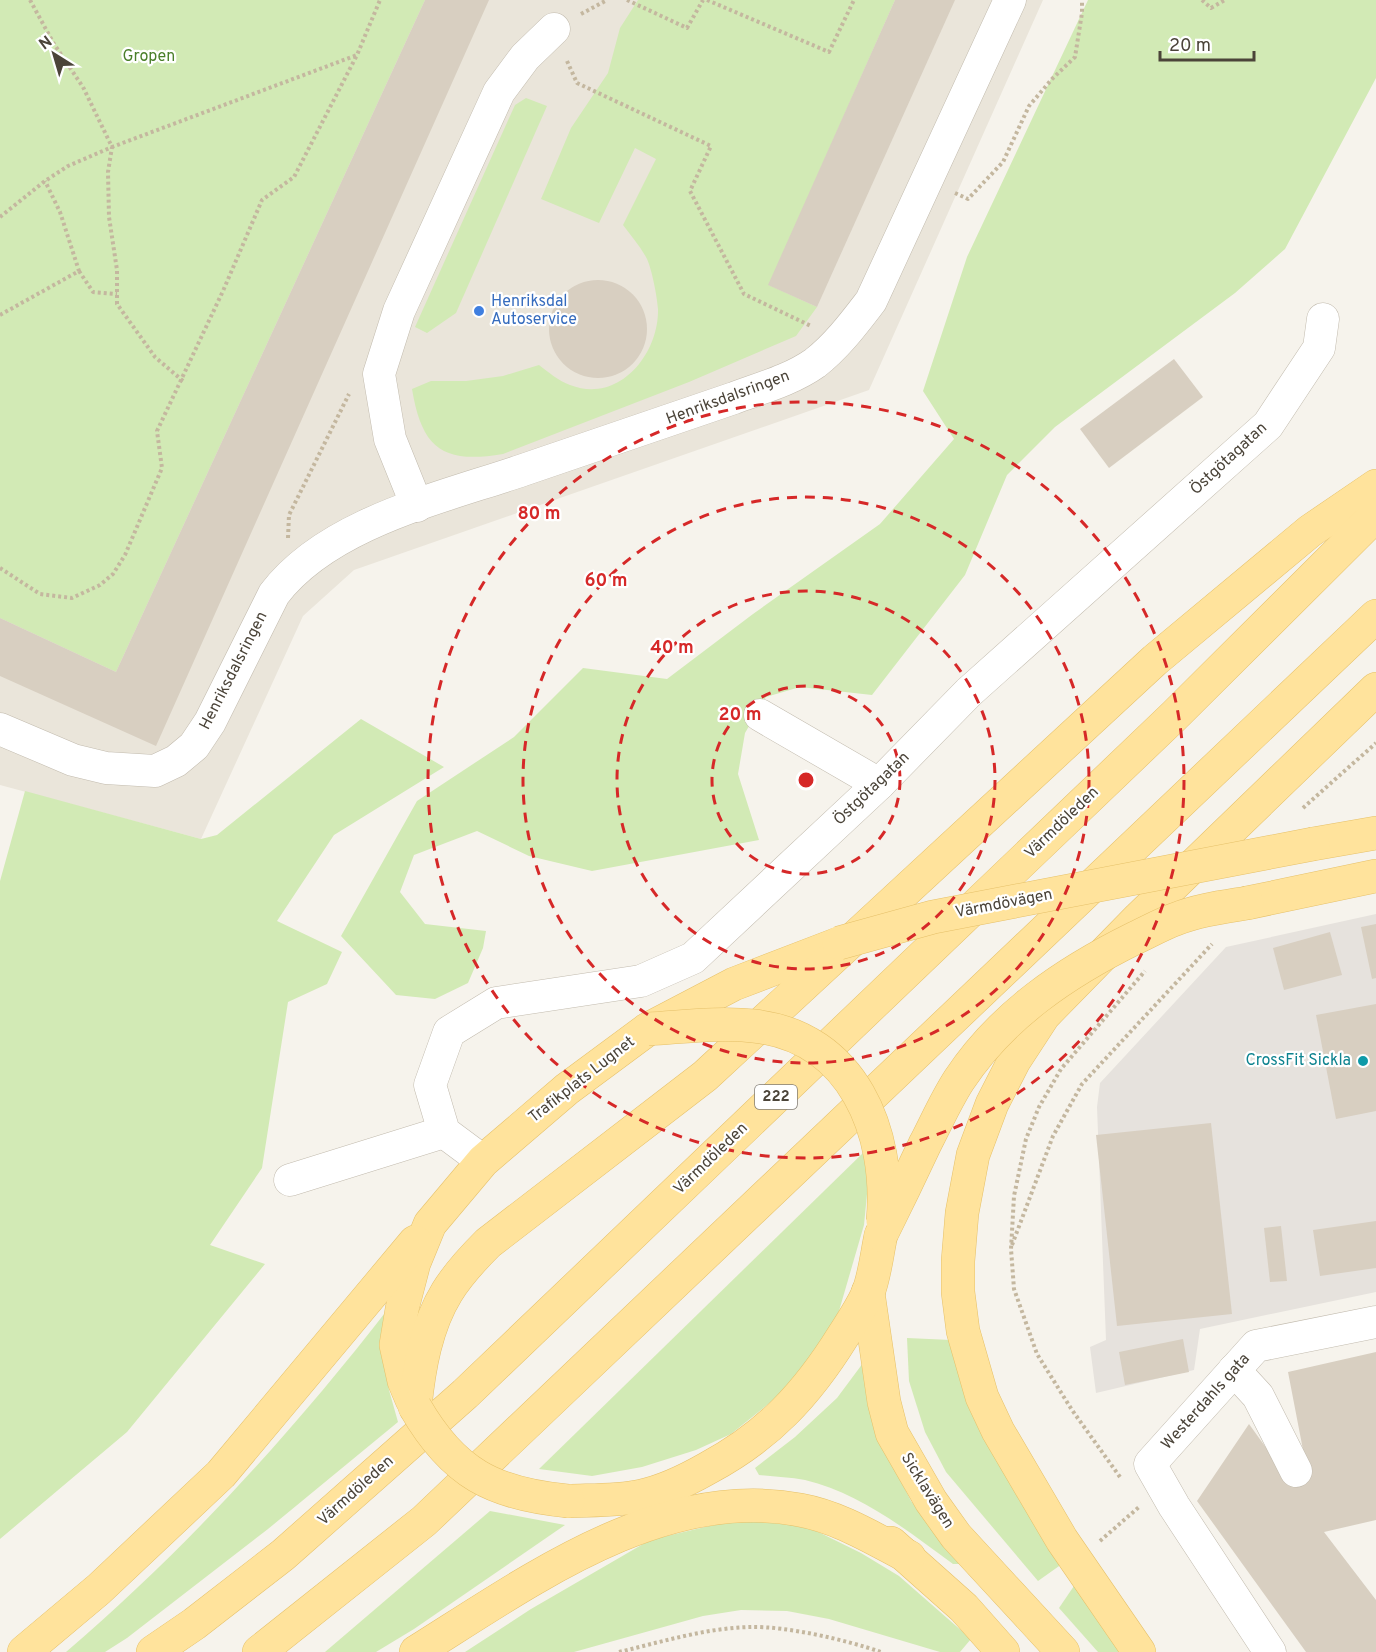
<svg xmlns="http://www.w3.org/2000/svg" width="1376" height="1652" viewBox="0 0 1376 1652" font-family="Overpass,sans-serif">
<style>
.residential{fill:#eae5da}
.industrial{fill:#e6e2dd}
.green{fill:#d2eab5}
.building{fill:#d8cfc1}
.lines{fill:none;stroke-linecap:round;stroke-linejoin:round}
.minor-casing{stroke:#c2bbae;stroke-width:33}
.major-casing{stroke:#e6c16a;stroke-width:34}
.path{stroke:#c4b79f;stroke-width:4;stroke-dasharray:3 3;stroke-linecap:butt}
.minor{stroke:#fff;stroke-width:32}
.major{stroke:#ffe39c;stroke-width:33}
.major-bridge-casing{stroke:#e6c16a;stroke-width:34;stroke-linecap:butt}
.major-bridge{stroke:#ffe39c;stroke-width:33}
.ring{fill:none;stroke:#d62828;stroke-width:3;stroke-dasharray:10 8}
.shop-dot{fill:#3f7fe0;stroke:#fff;stroke-width:2}
.culture-dot{fill:#0f9aa8;stroke:#fff;stroke-width:2}
.labels{text-anchor:middle;dominant-baseline:central;stroke-width:4.5;stroke-linejoin:round;paint-order:stroke}
.shield{fill:#fff;stroke:#817c74;stroke-width:1.5}
.shield-label{font-size:15px;font-weight:bold;fill:#4b4439}
.park-label{font-size:16px;fill:#4a7f2a;stroke:#fff}
.shop-label{font-size:16px;fill:#366cbe;stroke:#fff;text-anchor:start}
.street-label{font-size:16px;fill:#4b4439;stroke:#fff}
.culture-label{font-size:16px;fill:#0d838f;stroke:#fff;text-anchor:end}
.centre{fill:#d62828;stroke:#fff;stroke-width:3}
.ring-label{font-size:18px;text-anchor:middle;font-weight:bold;fill:#d62828;stroke:#fff;stroke-width:4.5;stroke-linejoin:round;paint-order:stroke}
</style>
<rect width="100%" height="100%" fill="#f6f3ec"/>
<path class="residential" d="M0 0H1043L869 390 354 570 303 616 201 839 0 785Z"/>
<path class="industrial" d="M1376 914V1292L1200 1329 1194 1370 1096 1393 1090 1347 1106 1340 1097 1107 1100 1083 1226 947Z"/>
<g class="green">
<path d="M0 0H425L116 672 0 618Z"/>
<path d="M638 0H895L769 285 817 307 796 336 689 382 503 454C443 464 422 449 412 389L431 381H466L503 376 539 365C548 372 559 381 570 385 619 404 659 354 658 309 657 296 652 270 647 259 641 247 631 236 623 225L656 159 635 148 599 223 541 199 571 128 608 73 620 28Z"/>
<path d="M1088 0H1376V78L1285 249 1235 293 1055 427 1007 475 965 575 872 695 800 687 766 697 745 733 738 774 759 840 592 871 529 856 477 831 414 855 400 892 425 924 486 931 483 948 468 983 435 999 396 995 341 936 417 801 514 737 583 668 667 679 753 614 880 524 954 439 923 391 967 257Z"/>
<path d="M526 98 547 106 456 313 427 333 415 327 515 105Z"/>
<path d="M361 719 444 767 334 835 277 921 342 952 327 984 288 1002 262 1168 210 1245 265 1264 127 1432 0 1539V881L25 791 201 839 217 835Z"/>
<path d="M865 1151 868 1184 864 1225 839 1311 817 1353 787 1389 731 1434 696 1450 642 1467 592 1476 539 1469Z"/>
<path d="M388 1309 385 1361 389 1390 398 1422 268 1529 127 1638 105 1652H66C185 1550 292 1433 388 1309Z"/>
<path d="M907 1338 951 1340 1062 1564 1038 1581 946 1472 925 1432 909 1381Z"/>
<path d="M866 1359 890 1460 911 1501 961 1564H953C908 1531 860 1493 805 1480 790 1477 774 1477 759 1475L755 1468 795 1437 837 1398Z"/>
<path d="M490 1511 565 1525 414 1629 376 1652H325Z"/>
<path d="M743 1518 798 1522 861 1553 899 1576 971 1639 960 1652H940L829 1619 787 1611 741 1610 703 1616 574 1652H465L531 1609 650 1540Z"/>
<path d="M1076 1583 1125 1652H1098L1059 1608Z"/>
</g>
<g class="building">
<path d="M425 0H489L156 746 0 676V618L116 672Z"/>
<path d="M895 0H955L817 307 768 285Z"/>
<circle cx="598" cy="329" r="49"/>
<path d="M1174 359 1203 397 1109 468 1080 429Z"/>
<path d="M1376 924V978L1372 979 1361 927Z"/>
<path d="M1330 932 1342 975 1284 990 1273 948Z"/>
<path d="M1376 1004V1111L1336 1119 1316 1015Z"/>
<path d="M1211 1123 1232 1314 1117 1326 1096 1135Z"/>
<path d="M1376 1221V1268L1320 1276 1313 1230Z"/>
<path d="M1281 1226 1287 1281 1270 1282 1264 1228Z"/>
<path d="M1183 1339 1189 1372 1125 1385 1119 1352Z"/>
<path d="M1376 1352V1520L1324 1532 1376 1600V1652H1306L1197 1501 1249 1424 1292 1484 1309 1481 1288 1372Z"/>
</g>
<g class="lines">
<g class="minor-casing">
<g id="minor">
<path d="M417 506 390 439 379 374 399 311 499 92 525 57 554 29"/>
<path d="M760 715 879 784"/>
<path d="M0 729 73 760 106 768 155 771 176 761 194 746 210 722 274 594C328 523 441 498 523 470 593 446 664 422 734 398 761 388 791 380 815 363 837 346 854 323 871 301L1010 0"/>
<path d="M483 1161 444 1132 430 1085 449 1032 496 1003 641 981 693 958 879 784 969 692 1268 425 1319 348 1323 319"/>
<path d="M290 1180 444 1132"/>
<path d="M1234 1370 1258 1396 1296 1471"/>
<path d="M1270 1652 1174 1506 1150 1464 1256 1346 1376 1322"/>
</g>
</g>
<g class="major-casing">
<g id="major">
<path d="M1313 844 1376 833"/>
<path d="M1247 903 1376 876"/>
<path d="M868 1292 884 1402 892 1433 931 1501 956 1536 1063 1652"/>
<path d="M412 1400 404 1381 396 1345 402 1309 414 1263 430 1224 483 1161 567 1089 648 1029 734 984 838 944"/>
<path d="M415 1407C419 1368 426 1326 447 1292 458 1274 473 1258 488 1243L705 1076 1155 660 1310 531 1376 486"/>
<path d="M568 1501C591 1500 618 1501 641 1496 665 1491 687 1480 708 1468 768 1436 807 1394 843 1336 852 1322 862 1307 868 1293 875 1275 877 1253 881 1235"/>
<path d="M891 1543 964 1608 1003 1652"/>
<path d="M24 1652 99 1589 221 1474 415 1242"/>
<path d="M153 1652 194 1624 283 1555 465 1394 1174 716 1376 515"/>
<path d="M259 1652 424 1521 1376 616"/>
<path d="M416 1652C528 1582 662 1483 800 1510 839 1517 874 1539 909 1557"/>
<path d="M1139 1652 1062 1540 998 1431 982 1397 963 1331 958 1292V1261L962 1213 973 1155 992 1104 1014 1061 1044 1015 1139 918 1376 689"/>
</g>
</g>
<g class="path">
<path d="M30 0 54 44 83 87 112 147 357 55 380 0"/>
<path d="M627 0 687 28 703 0"/>
<path d="M707 0 829 52 854 0"/>
<path d="M1202 0 1211 8 1225 0"/>
<path d="M581 14 607 0"/>
<path d="M567 61 577 83 711 146 690 191 744 294 811 326"/>
<path d="M955 193 968 199 1003 162 1029 106 1052 79 1075 57 1082 13V0"/>
<path d="M0 217 45 181 68 166 112 147 108 172 109 217 117 270V304L155 357 183 381"/>
<path d="M79 271 93 292 117 294"/>
<path d="M0 315 79 271 60 212 45 181"/>
<path d="M288 538 289 515 349 394"/>
<path d="M0 568 40 594 72 598 100 585 113 574 125 555 162 468 157 431 223 291 262 200 294 177 357 55"/>
<path d="M1303 808 1376 743"/>
<path d="M1012 1245 1053 1136 1082 1084 1212 944"/>
<path d="M1120 1477 1072 1410 1037 1354 1014 1289 1011 1249 1014 1196 1026 1139 1039 1107 1061 1069 1145 971"/>
<path d="M1100 1541 1139 1507"/>
<path d="M619 1652C661 1642 706 1628 750 1627 787 1626 846 1640 881 1652"/>
</g>
<use href="#minor" class="minor"/>
<use href="#major" class="major"/>
<g class="major-bridge-casing">
<g id="major-bridge">
<path d="M839 943 933 917 1313 844"/>
<path d="M648 1029C683 1027 719 1022 754 1026 853 1037 891 1132 883 1221"/>
<path d="M881 1235C896 1205 911 1174 925 1144 936 1123 946 1100 959 1080 1002 1015 1066 972 1135 938 1148 932 1162 924 1176 919 1199 910 1223 907 1247 903"/>
<path d="M415 1407C453 1473 493 1494 568 1501"/>
</g>
</g>
<use href="#major-bridge" class="major-bridge"/>
</g>
<g class="ring">
<circle cx="806" cy="780" r="94"/>
<circle cx="806" cy="780" r="189"/>
<circle cx="806" cy="780" r="283"/>
<circle cx="806" cy="780" r="378"/>
</g>
<circle class="shop-dot" cx="479" cy="311" r="6"/>
<circle class="culture-dot" cx="1363" cy="1061" r="6"/>
<g class="labels">
<rect class="shield" x="755" y="1085" width="42" height="24" rx="4.5"/>
<g class="shield-label">
<text x="776" y="1097">222</text>
</g>
<g class="park-label">
<text x="149" y="57">Gropen</text>
</g>
<g class="shop-label">
<text x="491" y="302">Henriksdal<tspan x="491" dy="18">Autoservice</tspan></text>
</g>
<g class="street-label">
<text transform="translate(728 398) rotate(-20)">Henriksdalsringen</text>
<text transform="translate(1229 459) rotate(-43)">Östgötagatan</text>
<text transform="translate(234 671) rotate(-63)">Henriksdalsringen</text>
<text transform="translate(872 789) rotate(-44)">Östgötagatan</text>
<text transform="translate(1062 823) rotate(-44)">Värmdöleden</text>
<text transform="translate(1004 904) rotate(-11)">Värmdövägen</text>
<text transform="translate(582 1080) rotate(-38)">Trafikplats Lugnet</text>
<text transform="translate(711 1159) rotate(-44)">Värmdöleden</text>
<text transform="translate(1206 1402) rotate(-48)">Westerdahls gata</text>
<text transform="translate(356 1491) rotate(-42)">Värmdöleden</text>
<text transform="translate(927 1491) rotate(58)">Sicklavägen</text>
</g>
<g class="culture-label">
<text x="1351" y="1061">CrossFit Sickla</text>
</g>
</g>
<circle cx="806" cy="780" r="9" class="centre"/>
<g class="ring-label">
<text x="539" y="519">80 m</text>
<text x="606" y="586">60 m</text>
<text x="672" y="653">40 m</text>
<text x="740" y="720">20 m</text>
</g>
<g transform="translate(54 54) rotate(323)" stroke="#ffffff" stroke-width="4.5" paint-order="stroke">
<path d="M0-4.5L10 22L0 15L-10 22Z" fill="#4b4439"/>
<text y="-9" font-size="16" font-weight="bold" text-anchor="middle" fill="#4b4439">N</text>
</g>
<path d="M1160 51v9h94v-9" fill="none" stroke="#4b4439" stroke-width="3"/>
<text x="1169" y="51" font-size="18" fill="#4b4439" stroke="#ffffff" stroke-width="4.5" paint-order="stroke">20 m</text>
</svg>
